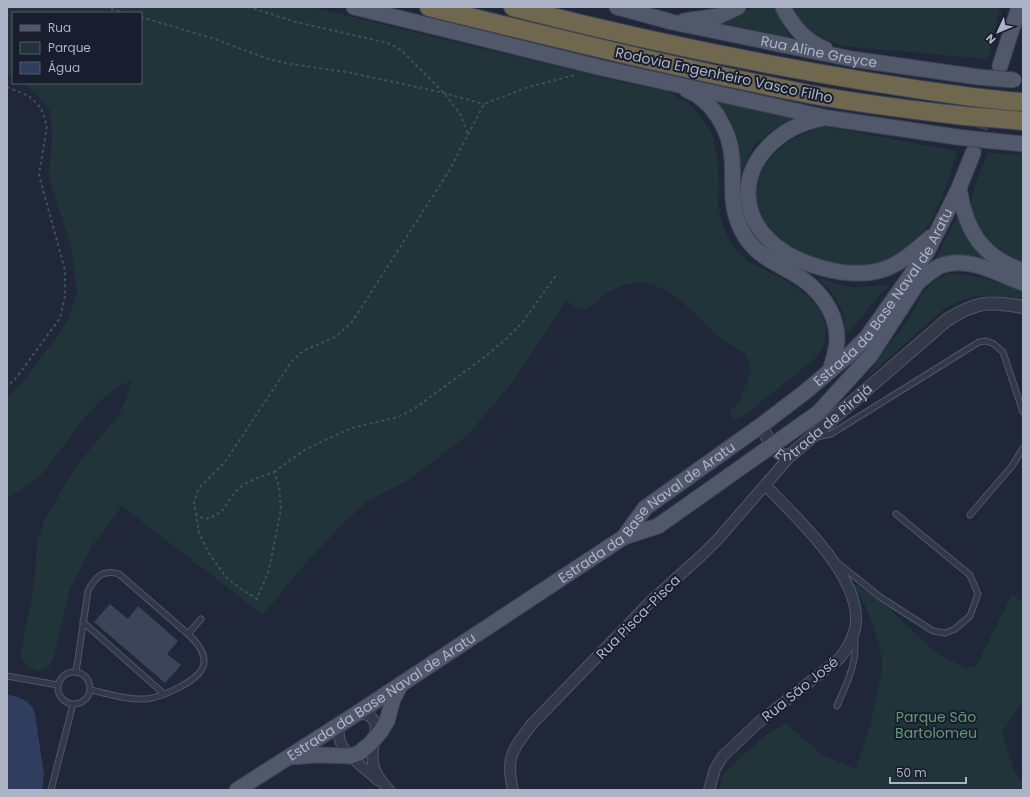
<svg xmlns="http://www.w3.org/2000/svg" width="1030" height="797" viewBox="0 0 1030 797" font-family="Poppins,sans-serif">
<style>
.green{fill:#21343a}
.water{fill:#303d5f}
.building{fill:#3b4459}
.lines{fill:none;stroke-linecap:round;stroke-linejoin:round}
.primary-tunnel{stroke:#343c4e;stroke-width:15;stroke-dasharray:15 8;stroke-linecap:butt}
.service-casing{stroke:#505667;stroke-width:7}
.minor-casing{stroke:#505667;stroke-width:12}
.tertiary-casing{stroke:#505667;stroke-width:14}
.primary-casing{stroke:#3c4253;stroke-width:17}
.motorway-casing{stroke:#3d4354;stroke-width:20}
.path{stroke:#3f5157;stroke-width:2;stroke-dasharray:3 3;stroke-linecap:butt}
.service{stroke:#333949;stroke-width:5}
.minor{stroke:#333949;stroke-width:10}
.tertiary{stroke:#333949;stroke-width:12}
.primary{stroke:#515869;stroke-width:15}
.motorway{stroke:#70674f;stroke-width:18}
.primary-bridge-casing{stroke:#3c4253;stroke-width:17;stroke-linecap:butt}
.motorway-bridge-casing{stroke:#3d4354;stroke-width:20;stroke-linecap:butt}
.primary-bridge{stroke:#515869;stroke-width:15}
.motorway-bridge{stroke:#70674f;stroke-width:18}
.labels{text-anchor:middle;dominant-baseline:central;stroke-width:4;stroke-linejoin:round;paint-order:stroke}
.street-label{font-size:14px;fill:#adb3c6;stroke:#181e2e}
.park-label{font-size:14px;fill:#649776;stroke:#181e2e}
</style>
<rect width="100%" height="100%" fill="#1f2739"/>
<g class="green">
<path d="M7 7H311L621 82 666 91 689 103 701 117 713 136 717 157 719 181 718 205 723 227 733 247 747 261 787 281 808 296 819 309 826 326 825 342 818 355 810 363 741 418 733 419 729 412 739 402 751 370 746 354C737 348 726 343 718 336 695 316 676 288 644 283 632 282 619 286 609 292 592 302 587 321 567 300L512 383 468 435 410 479 366 502 335 532 305 564 263 615 122 506 92 546 70 589 54 656 49 667 38 671 27 666 20 655 34 585 37 543 44 521 71 474 94 444 119 415 125 401 131 381C92 395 67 446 40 476 33 483 17 493 7 498V398L22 383 65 326 77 295 71 247 49 178 52 139 50 111 35 92 23 83H141V13H13V76L7 73Z"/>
<path d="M752 7H776L783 26 790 38 723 23 737 17Z"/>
<path d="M793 7H1000L988 59 841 46C822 37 800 28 793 7Z"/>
<path d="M710 96 795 118C779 126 760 136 751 151 744 162 743 178 740 190 741 150 743 125 710 96Z"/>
<path d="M822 126 957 151C951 171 945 192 936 211 934 215 932 221 929 224 917 242 890 263 868 266 851 269 833 265 817 259 809 256 799 254 792 250 783 245 776 237 770 229 747 198 755 168 784 145 795 137 809 132 822 126Z"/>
<path d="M988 153 1023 155V262C1002 253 973 234 971 209 970 192 982 169 988 153Z"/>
<path d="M960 211 994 263 931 267Z"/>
<path d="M948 274C975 273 998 282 1023 291V301C988 294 977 291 944 309L862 382 913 313 923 293 935 280Z"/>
<path d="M819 278 843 286 856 287 888 285 845 336C847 309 836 297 819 278Z"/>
<path d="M856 584 889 608 930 648 949 660 966 668 976 666 1012 595 1023 602V700L1002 733 1013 768 1023 784V790H719L723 774 762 738 785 723 823 755 856 769 871 722 882 670V658L873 624 864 603 853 585Z"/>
</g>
<path class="water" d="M7 694C20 698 31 700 35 714L44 774 42 790H7Z"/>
<path class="building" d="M110 604 128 619 138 606 178 641 167 654 181 665 165 683 94 622Z"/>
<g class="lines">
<path class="primary-tunnel" d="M974 151 999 67"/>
<g class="service-casing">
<g id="service">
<path d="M817 437 831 434 979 342 986 341 994 344 1003 352 1023 412"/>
<path d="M970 515 1012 466 1023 448"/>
<path d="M839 564 880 597 933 631 945 633 955 629 970 616 978 594 970 575 896 514"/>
<path d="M83 622 164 694"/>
<path d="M188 634 201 619"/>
<circle cx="74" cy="688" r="16"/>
<path d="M76 672 88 591C95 577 103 569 119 574L188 634C196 642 205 651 204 663 202 681 161 697 146 699 128 700 108 694 91 690"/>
<path d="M7 676 58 685"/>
<path d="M837 706C846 684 859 661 854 636"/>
<path d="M51 790 73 704"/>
</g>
</g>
<g class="minor-casing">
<g id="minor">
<path d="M356 714C367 713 374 716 376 727 372 756 367 767 389 790"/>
<path d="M341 724C340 728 338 731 339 736 340 752 366 769 378 780"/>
<path d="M513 790C505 757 513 749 532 724L652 600 701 556 719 538 792 454"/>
<path d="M709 790 715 769 723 756 758 723 840 658C849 646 856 634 856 619 857 573 795 516 765 485"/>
</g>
</g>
<g class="tertiary-casing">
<g id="tertiary">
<path id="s1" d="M763 424C762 432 775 452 782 455 786 456 788 456 792 454L947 320C977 301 988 301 1023 307"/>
</g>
</g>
<g class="primary-casing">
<g id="primary">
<path d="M354 7 602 68 828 118 957 137"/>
<path id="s2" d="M617 7 672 22 852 59 978 77"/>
<path d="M783 7C792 26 805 41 825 49"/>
<path d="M684 21 719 16 738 7"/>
<path d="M1000 66 1019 7"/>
<path d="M687 90C713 100 730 131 732 158 734 184 729 204 741 229 753 254 772 261 793 273 818 287 838 312 837 341 836 352 833 361 830 371"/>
<path d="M824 118C802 122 781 132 766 149 741 177 742 214 770 241 794 264 845 279 878 271 899 266 914 251 931 237"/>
<path d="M993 141 1023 144"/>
<path d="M959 188C966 231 981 256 1023 271"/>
<path d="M918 282C925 277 932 270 940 266 967 255 998 274 1023 283"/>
<path d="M624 537 658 526 818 413 870 356 918 282 922 268"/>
<path d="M290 757 317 755 351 756 359 753 370 744 381 731 387 721 393 699 401 684"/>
<path id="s3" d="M237 790 356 714 624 537 645 508 763 424 805 392 852 352 867 337 927 252 959 188 973 153"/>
</g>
</g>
<g class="motorway-casing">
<g id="motorway">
<path d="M429 7C555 38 682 69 809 94 860 104 913 110 965 116"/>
<path d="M513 7C664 46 817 76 972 97"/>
<path d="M1008 101 1023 102"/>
<path d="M1002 119 1023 121"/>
</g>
</g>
<g class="path">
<path d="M105 7 126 13"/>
<path d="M248 7 296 22 388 43 401 50 444 93 461 115 468 135"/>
<path d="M141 17 215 39 268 59 291 64 352 73 444 93 484 104"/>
<path d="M7 87 29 96 41 108 47 126 39 175 65 270V296L60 318 17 377 7 387"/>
<path d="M274 472 303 451 323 441 352 428 398 417 414 409 486 356 506 339 522 323 557 274"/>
<path d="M195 514 204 519C228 515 225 499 242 486 251 479 264 476 274 472L279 486 281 509 269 570 257 599 241 589 226 577 208 552 199 533 194 502 199 488 225 462 292 361 303 351 335 337 352 322 449 171 484 104 528 87 575 75"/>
</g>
<use href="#service" class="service"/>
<use href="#minor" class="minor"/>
<use href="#tertiary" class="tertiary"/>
<use href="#primary" class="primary"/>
<use href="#motorway" class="motorway"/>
<g class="primary-bridge-casing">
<g id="primary-bridge">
<path d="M978 77 1014 80"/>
<path d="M957 137 993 141"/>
</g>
</g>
<g class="motorway-bridge-casing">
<g id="motorway-bridge">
<path d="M972 97 1008 101"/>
<path d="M965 116 1002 119"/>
</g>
</g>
<use href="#primary-bridge" class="primary-bridge"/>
<use href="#motorway-bridge" class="motorway-bridge"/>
</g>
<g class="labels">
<g class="street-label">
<text stroke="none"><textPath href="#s2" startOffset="207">Rua Aline Greyce</textPath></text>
<text transform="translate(724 75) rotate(12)">Rodovia Engenheiro Vasco Filho</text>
<text stroke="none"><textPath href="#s3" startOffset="820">Estrada da Base Naval de Aratu</textPath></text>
<text stroke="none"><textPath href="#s1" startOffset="91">Entrada de Pirajá</textPath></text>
<text stroke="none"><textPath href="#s3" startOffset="496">Estrada da Base Naval de Aratu</textPath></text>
<text transform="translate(638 617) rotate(-45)">Rua Pisca-Pisca</text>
<text transform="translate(800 689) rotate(-39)">Rua São José</text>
<text stroke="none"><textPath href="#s3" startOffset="172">Estrada da Base Naval de Aratu</textPath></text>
</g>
<g class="park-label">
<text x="936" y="717">Parque São<tspan x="936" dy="16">Bartolomeu</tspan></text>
</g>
</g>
<rect width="1030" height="797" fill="none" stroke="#adb3c6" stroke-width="16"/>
<rect x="12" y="12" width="130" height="72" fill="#181e2e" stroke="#545a6b"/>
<rect x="20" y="25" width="20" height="6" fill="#515869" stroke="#545a6b"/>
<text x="48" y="32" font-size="12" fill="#adb3c6">Rua</text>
<rect x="20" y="42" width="20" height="12" fill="#21343a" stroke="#545a6b"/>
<text x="48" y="52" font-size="12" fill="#adb3c6">Parque</text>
<rect x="20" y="62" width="20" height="12" fill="#303d5f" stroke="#545a6b"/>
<text x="48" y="72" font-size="12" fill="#adb3c6">Água</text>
<g transform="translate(998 32) rotate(226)" stroke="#181e2e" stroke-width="3" paint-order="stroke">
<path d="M0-3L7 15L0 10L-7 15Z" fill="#adb3c6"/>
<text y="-6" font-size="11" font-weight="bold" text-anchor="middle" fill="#adb3c6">N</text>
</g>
<path d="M890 777v6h76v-6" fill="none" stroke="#adb3c6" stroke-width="2"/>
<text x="896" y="777" font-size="12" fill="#adb3c6" stroke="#181e2e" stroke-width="3" paint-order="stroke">50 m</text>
</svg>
